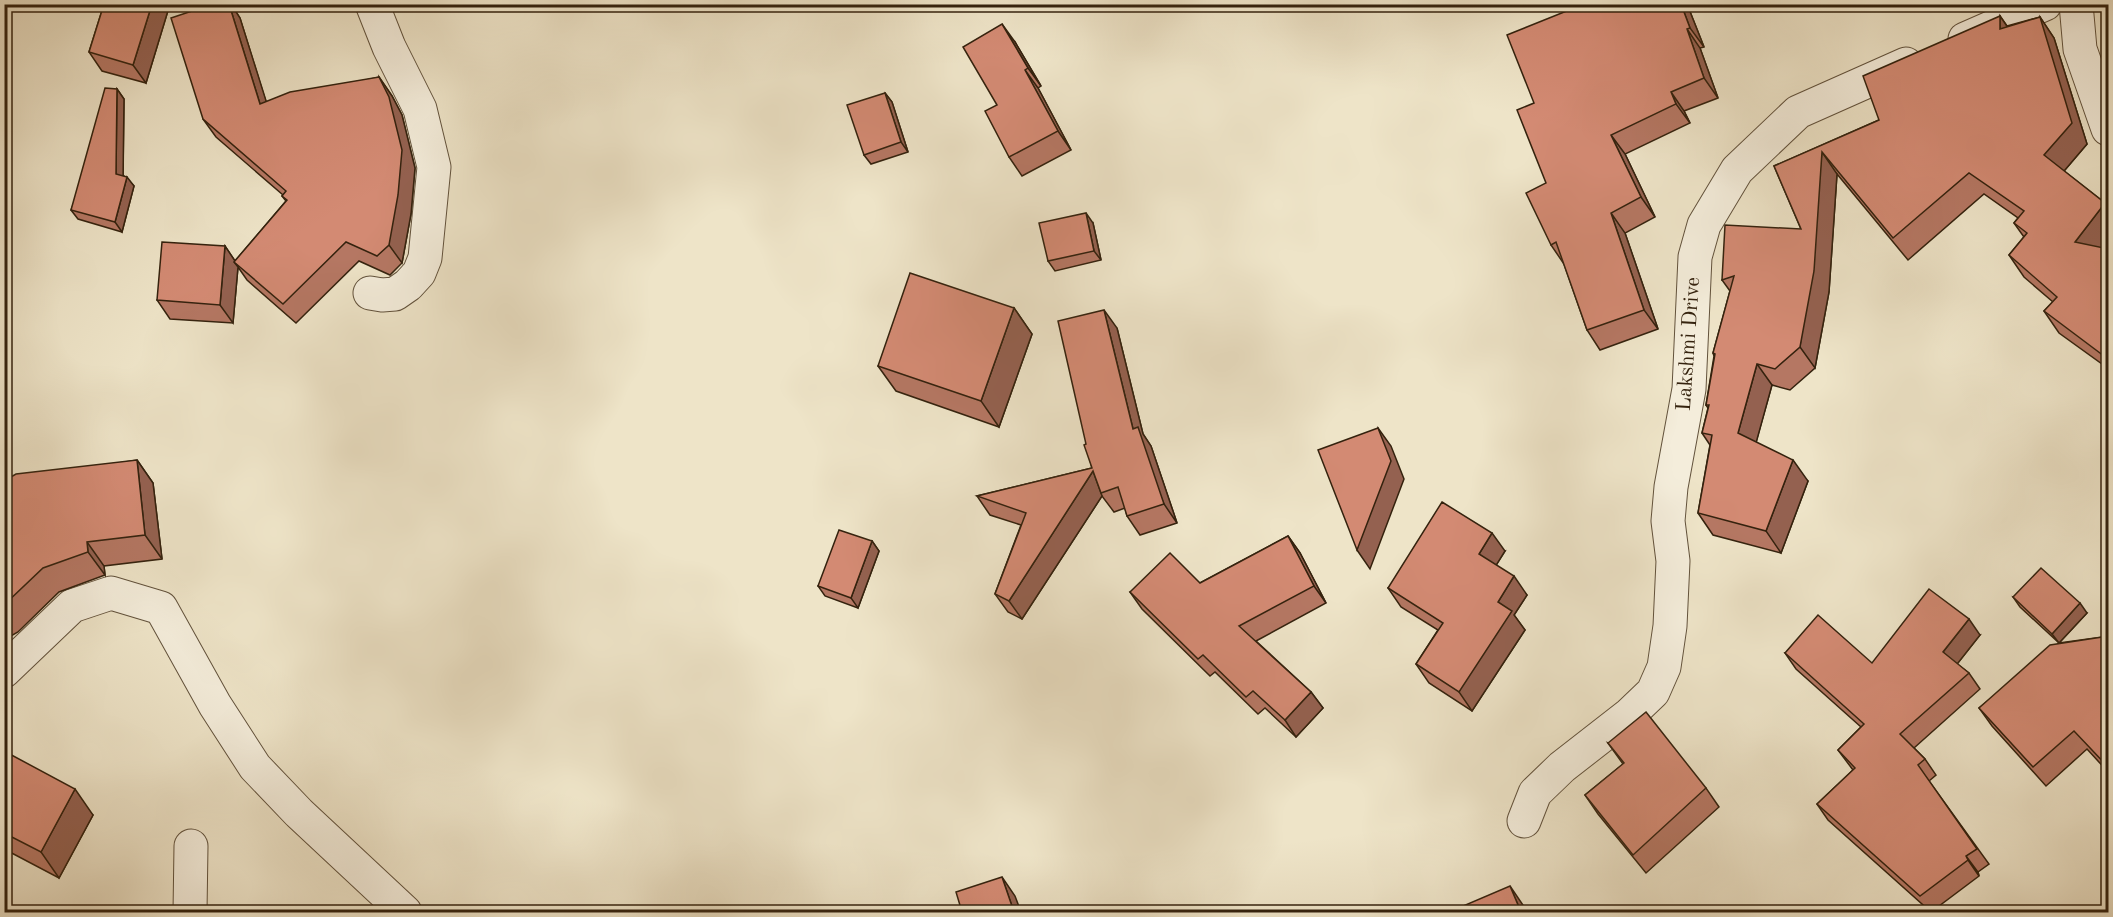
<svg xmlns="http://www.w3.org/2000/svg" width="2113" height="917" viewBox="0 0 2113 917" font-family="'Old Standard TT',serif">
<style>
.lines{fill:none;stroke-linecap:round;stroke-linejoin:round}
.street-casing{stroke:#62523c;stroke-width:35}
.street{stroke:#f4eddb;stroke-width:33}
.wall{fill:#b57763;stroke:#34220e;stroke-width:1.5}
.shaded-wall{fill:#946150;stroke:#34220e;stroke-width:1.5}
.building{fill:#d38a73;stroke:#34220e;stroke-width:1.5}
.labels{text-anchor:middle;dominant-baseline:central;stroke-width:5;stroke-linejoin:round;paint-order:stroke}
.street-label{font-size:21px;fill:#34220e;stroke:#f4eddb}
</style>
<rect width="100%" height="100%" fill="#eee4c8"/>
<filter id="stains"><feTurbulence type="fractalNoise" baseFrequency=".00333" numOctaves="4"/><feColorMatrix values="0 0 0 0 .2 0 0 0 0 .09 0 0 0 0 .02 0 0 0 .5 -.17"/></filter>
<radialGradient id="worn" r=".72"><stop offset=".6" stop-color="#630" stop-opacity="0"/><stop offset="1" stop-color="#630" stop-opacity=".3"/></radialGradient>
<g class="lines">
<g class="street-casing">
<g id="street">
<path d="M2076 4 2080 49 2108 129"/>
<path d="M1965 39 2045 4"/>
<path d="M370 293 382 295 395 294 408 285 419 273 425 258 434 167 420 109 389 47 372 4"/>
<path d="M4 671 72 606 111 593 161 608 215 705 255 767 299 813 405 912"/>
<path d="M1524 821 1535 793 1562 767 1630 714 1653 692 1664 667 1670 626 1673 561 1668 521 1671 487 1689 389 1695 257 1704 225 1737 170 1798 112 1906 64"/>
<path d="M190 912 191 846"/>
</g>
</g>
<use href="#street" class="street"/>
</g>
<g class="wall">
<path d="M104 4H170L146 83 102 71 89 52Z"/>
<path d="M213 4H231L240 18 266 102 379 77 392 96 402 115 415 168 411 214 402 263 390 275 359 261 296 323 247 280 238 267 233 323 170 319 157 300 225 246 235 261 286 201 282 196 283 195 216 137 203 119Z"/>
<path d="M1584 4H1687L1704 47 1700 48 1718 98 1684 111 1690 123 1625 154 1655 217 1625 233 1658 329 1600 350 1587 330 1564 264 1551 245 1546 183 1534 103Z"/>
<path d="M2000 16 2007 26 2040 17 2054 38 2087 144 2064 171 2105 203 2109 207V239L2102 247 2109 249V369L2059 333 2044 311 2053 302 2024 277 2009 255 2024 237 2014 223 2018 218 1984 194 1908 260 1837 174 1829 292 1815 368 1790 390 1772 385 1756 442 1808 481 1781 553 1713 535 1698 513 1710 445 1702 433 1708 408 1706 405 1714 356 1713 353 1730 291 1722 280 1801 229 1774 166 1879 120Z"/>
<path d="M1015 42 1041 86 1038 88 1071 150 1022 176 1009 157 997 105Z"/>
<path d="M117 89 124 99 123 175 134 186 122 232 78 219 71 210Z"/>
<path d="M885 93 892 102 908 152 871 164 864 155Z"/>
<path d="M1093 223 1101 260 1055 271 1048 261Z"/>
<path d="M1014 308 1032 334 999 427 896 391 878 366Z"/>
<path d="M1117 328 1143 434 1151 446 1177 523 1140 535 1127 516 1125 508 1114 512 1102 496 1022 619 1008 612 995 594 1021 525 990 515 977 496 1092 468 1086 444Z"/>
<path d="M137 460 153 483 162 559 104 566 105 575 59 592 18 632 4 640V481Z"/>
<path d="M1288 536 1300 553 1326 603 1256 641 1311 692 1323 708 1296 737 1265 708 1258 714 1215 672 1210 676 1142 609 1130 592 1200 583Z"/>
<path d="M872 541 879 551 858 608 825 596 818 586Z"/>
<path d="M1505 551 1496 565 1527 595 1514 615 1525 630 1472 711 1429 683 1416 664 1438 630 1401 607 1388 588Z"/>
<path d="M2013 597 2087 613 2059 643 2109 636V773L2087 749 2046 786 1992 726 1979 708 2059 643 2020 607Z"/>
<path d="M1980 635 1957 664 1969 673 1980 689 1914 748 1925 759 1936 775 1929 781 1989 864 1978 872 1979 876 1931 912 1828 820 1817 804 1853 770 1838 750 1861 727 1796 669 1785 653 1872 663Z"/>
<path d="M1608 743 1706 788 1719 807 1646 873 1598 814 1585 795 1623 764Z"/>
<path d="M4 751 93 815 59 878 4 849Z"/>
</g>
<g class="shaded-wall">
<path d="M152 4H170L146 83 133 65Z"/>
<path d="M229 4H231L240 18 273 123 260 104Z"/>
<path d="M1681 4H1687L1704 47 1690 28Z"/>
<path d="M2000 16 2015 38 2000 29Z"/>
<path d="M2040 17 2054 38 2087 144 2059 177 2044 155Z"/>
<path d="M1002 24 1015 42 1041 86 1028 68Z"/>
<path d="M1687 29 1700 48 1718 98 1704 78Z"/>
<path d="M1025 70 1038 88 1071 150 1058 131Z"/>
<path d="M379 77 392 96 402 115 415 168 411 214 402 263 389 245Z"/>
<path d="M117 89 124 99 123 184 116 174Z"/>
<path d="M1671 92 1684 111 1690 123 1676 104Z"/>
<path d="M885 93 892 102 908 152 901 142Z"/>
<path d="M1611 135 1625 154 1655 217 1641 197Z"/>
<path d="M1822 152 1837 174 1829 292 1815 368 1800 347Z"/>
<path d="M127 177 134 186 122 232 115 222Z"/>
<path d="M2105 203 2109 207V239L2090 263 2075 242Z"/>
<path d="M1086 213 1093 223 1101 260 1094 251Z"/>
<path d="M1611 213 1625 233 1658 329 1644 310Z"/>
<path d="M225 246 237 264 234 262 238 267 233 323 220 305Z"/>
<path d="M1014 308 1032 334 999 427 981 401Z"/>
<path d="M1104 310 1117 328 1143 434 1151 446 1177 523 1164 504 1133 429Z"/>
<path d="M2109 350V362L2104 356Z"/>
<path d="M1757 364 1772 385 1753 454 1738 433Z"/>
<path d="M1378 428 1391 446 1404 479 1370 569 1357 550Z"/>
<path d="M137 460 153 483 162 559 145 535Z"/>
<path d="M1793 460 1808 481 1781 553 1766 531Z"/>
<path d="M1093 471 1101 493 1102 496 1022 619 1009 601Z"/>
<path d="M1492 533 1505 551 1492 572 1479 554Z"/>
<path d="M1288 536 1300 553 1326 603 1314 586Z"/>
<path d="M872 541 879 551 858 608 851 598Z"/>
<path d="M87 542 104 566 105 575 88 552Z"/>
<path d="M1514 576 1527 595 1514 615 1525 630 1472 711 1459 692 1498 602Z"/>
<path d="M2080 603 2087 613 2059 643 2052 634Z"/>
<path d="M1969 619 1980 635 1954 668 1943 652Z"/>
<path d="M1311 692 1323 708 1296 737 1285 720Z"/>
<path d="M75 789 93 815 59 878 41 852Z"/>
<path d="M1966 856 1978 872 1979 876 1968 860Z"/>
<path d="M1002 877 1015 896 1021 912H1014Z"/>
<path d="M1510 886 1523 905 1526 912H1521Z"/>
</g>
<g class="building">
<path d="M104 4H152L133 65 89 52Z"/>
<path d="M213 4H229L260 104 290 92 379 77 389 97 402 150 398 195 389 245 377 256 346 242 283 304 234 262 287 200 282 196 286 191 203 119 171 18Z"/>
<path d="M1584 4H1681L1690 28 1687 29 1704 78 1671 92 1676 104 1611 135 1641 197 1611 213 1644 310 1587 330 1556 242 1551 245 1526 193 1546 183 1517 110 1534 103 1507 35Z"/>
<path d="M2000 16V29L2040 17 2072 123 2044 155 2105 203 2075 242 2109 249V350L2104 356 2044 311 2057 297 2009 255 2027 233 2014 223 2024 211 1969 173 1893 238 1822 152 1814 271 1800 347 1775 369 1757 364 1738 433 1793 460 1766 531 1698 513 1712 435 1702 433 1709 405H1706L1715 354 1713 353 1734 276 1722 280 1725 225 1801 229 1774 166 1879 120 1863 76Z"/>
<path d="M1002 24 1028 68 1025 70 1058 131 1009 157 985 111 997 105 963 47Z"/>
<path d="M105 88 117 89 116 174 127 177 115 222 71 210Z"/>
<path d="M885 93 901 142 864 155 847 105Z"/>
<path d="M1086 213 1094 251 1048 261 1039 223Z"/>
<path d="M162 242 225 246 220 305 157 300Z"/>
<path d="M910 273 1014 308 981 401 878 366Z"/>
<path d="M1104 310 1133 429 1138 427 1164 504 1127 516 1118 487 1101 493 1093 471 1009 601 995 594 1026 513 977 496 1092 468 1084 445 1086 444 1058 321Z"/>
<path d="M1378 428 1391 461 1357 550 1318 450Z"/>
<path d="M137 460 145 535 87 542 88 552 43 568 4 605V481L16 474Z"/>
<path d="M1442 502 1492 533 1479 554 1514 576 1498 602 1512 611 1459 692 1416 664 1443 623 1388 588Z"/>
<path d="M839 530 872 541 851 598 818 586Z"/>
<path d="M1288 536 1314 586 1239 626 1311 692 1285 720 1253 691 1246 697 1203 655 1198 659 1130 592 1170 553 1200 583Z"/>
<path d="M2041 568 2080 603 2052 634 2013 597Z"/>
<path d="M1929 589 1969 619 1943 652 1969 673 1900 734 1925 759 1918 765 1977 849 1966 856 1968 860 1920 896 1817 804 1855 768 1838 750 1864 724 1785 653 1818 615 1872 663Z"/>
<path d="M2109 636V768L2074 731 2033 767 1979 708 2050 645Z"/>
<path d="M1646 712 1706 788 1633 855 1585 795 1624 763 1608 743Z"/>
<path d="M4 751 75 789 41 852 4 833Z"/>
<path d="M1002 877 1014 912H962L956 892Z"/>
<path d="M1510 886 1521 912H1458L1456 909Z"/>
<path d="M1663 909 1725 910V912H1663Z"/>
</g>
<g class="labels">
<g class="street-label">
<text transform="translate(1689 344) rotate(-86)">Lakshmi Drive</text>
</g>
</g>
<rect width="2113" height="917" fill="none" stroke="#eee4c8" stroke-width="24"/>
<rect x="6" y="6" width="2101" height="905" fill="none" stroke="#34220e" stroke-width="3"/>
<rect x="12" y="12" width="2089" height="893" fill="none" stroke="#34220e" stroke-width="1.5"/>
<rect width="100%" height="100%" filter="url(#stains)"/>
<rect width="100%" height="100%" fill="url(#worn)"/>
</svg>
